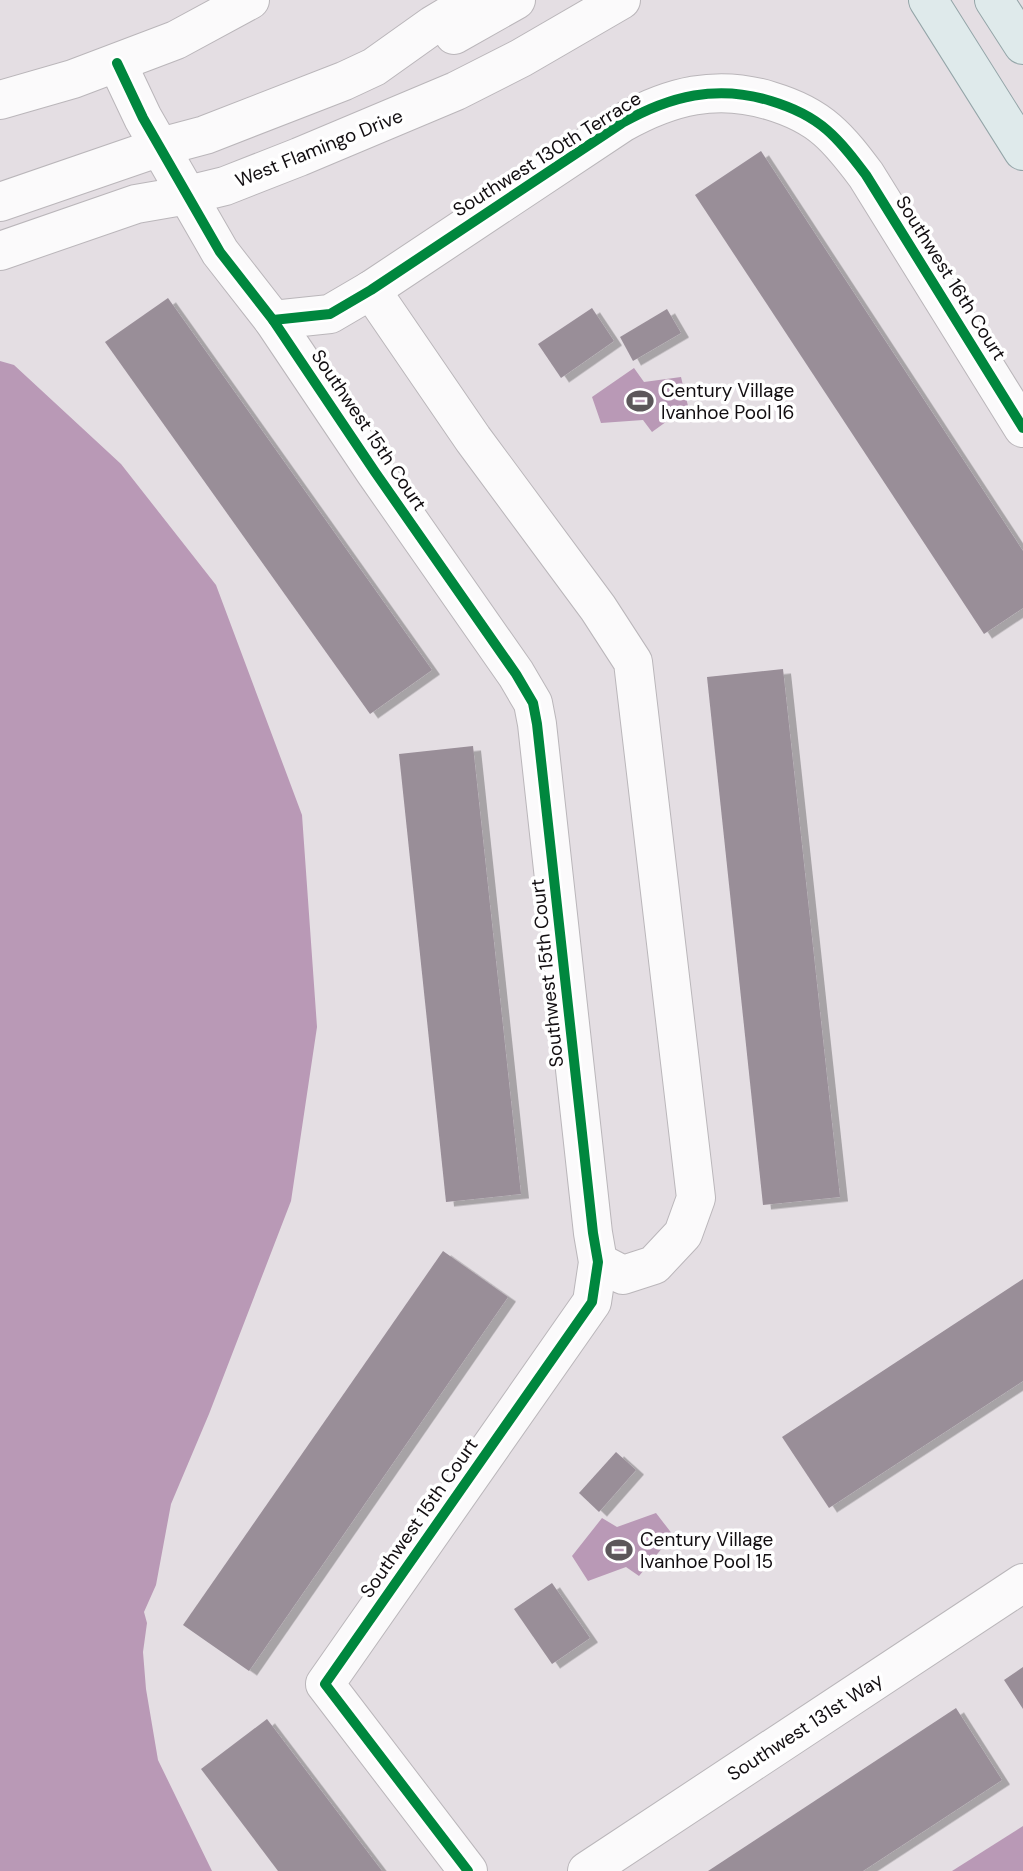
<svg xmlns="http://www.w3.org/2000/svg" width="1023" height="1871" viewBox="0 0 1023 1871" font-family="'DM Sans',sans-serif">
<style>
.water{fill:#b999b6}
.building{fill:#998e98;filter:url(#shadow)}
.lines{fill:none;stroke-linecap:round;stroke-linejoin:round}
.minor-casing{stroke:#bab6ba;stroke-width:40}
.major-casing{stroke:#94a5a8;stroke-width:40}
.minor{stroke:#fbfafb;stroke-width:38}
.major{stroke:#dfeaeb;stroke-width:38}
.cycleway-casing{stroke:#fff;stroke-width:15}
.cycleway{stroke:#00873e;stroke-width:10}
.labels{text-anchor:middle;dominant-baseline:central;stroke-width:7;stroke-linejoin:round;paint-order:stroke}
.street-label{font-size:19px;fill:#120e11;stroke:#fff}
.poi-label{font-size:19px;fill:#120e11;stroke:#fff;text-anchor:start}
</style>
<defs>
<filter id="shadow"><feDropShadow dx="8" dy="4.5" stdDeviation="0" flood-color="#0004"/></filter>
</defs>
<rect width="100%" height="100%" fill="#e4dee3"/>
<g class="water">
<path d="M0 361 14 365 121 464 216 585 302 815 317 1027 291 1201 209 1414 171 1504 156 1585 144 1612 147 1623 143 1652 146 1689 158 1760 212 1871H0Z"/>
<path d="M634 368 644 382 681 377 688 406 652 432 643 420 601 423 592 397Z"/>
<path d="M656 1513 673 1535 639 1576 626 1567 588 1581 572 1556 602 1518 617 1527Z"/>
<path d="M1023 1826V1871H952Z"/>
</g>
<g class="building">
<path d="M761 151 1023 551V608L984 634 695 195Z"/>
<path d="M168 298 432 670 370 714 105 342Z"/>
<path d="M592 308 614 341 561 378 538 344Z"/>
<path d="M667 309 681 333 633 361 620 337Z"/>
<path d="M783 669 840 1197 763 1205 707 677Z"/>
<path d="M473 746 521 1194 446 1202 399 754Z"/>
<path d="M443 1251 508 1297 249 1671 183 1625Z"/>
<path d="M1023 1279V1381L829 1508 782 1437Z"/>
<path d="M616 1452 636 1470 599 1512 579 1493Z"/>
<path d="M552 1583 590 1638 552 1664 514 1609Z"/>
<path d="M1023 1667V1709L1004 1680Z"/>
<path d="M956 1708 1002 1780 863 1871H708Z"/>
<path d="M267 1719 382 1871H278L201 1769Z"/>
</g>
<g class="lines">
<g class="minor-casing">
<g id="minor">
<path d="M454 35 516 0"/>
<path d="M117 63 143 118 220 252 273 320 375 472 516 674 533 703 537 724 593 1233 598 1262 592 1302 325 1684 468 1871"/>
<path d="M0 100 73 79 176 40 250 0"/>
<path d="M0 202 160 147 205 135 344 81 374 67 433 25 475 0"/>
<path d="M0 251 136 204 188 195 225 186 299 157 456 91 521 58 621 0"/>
<path d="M371 290 473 439 598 608 633 662 696 1198 683 1234 654 1265 623 1275 598 1262"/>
<path d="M273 320 330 314 371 290 622 123C670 96 717 84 771 101 791 107 811 116 827 130 842 143 854 159 866 175L1023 428"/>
<path d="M587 1871 1023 1583"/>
</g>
</g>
<g class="major-casing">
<g id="major">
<path d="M928 0 1023 151"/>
<path d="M994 0 1023 45"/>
</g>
</g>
<use href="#minor" class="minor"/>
<use href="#major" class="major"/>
<g class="cycleway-casing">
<g id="cycleway">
<path d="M117 63 143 118 220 252 273 320 375 472 516 674 533 703 537 724 593 1233 598 1262 592 1302 325 1684 468 1871"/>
<path d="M273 320 330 314 371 290 622 123C670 96 717 84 771 101 791 107 811 116 827 130 842 143 854 159 866 175L1023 428"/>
</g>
</g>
<use href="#cycleway" class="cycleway"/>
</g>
<defs>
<g id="stadium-bare" transform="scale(2.1)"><path d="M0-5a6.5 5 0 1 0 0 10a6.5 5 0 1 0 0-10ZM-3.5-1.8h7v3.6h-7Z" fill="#5c575a" stroke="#fff" stroke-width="2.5" paint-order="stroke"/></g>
</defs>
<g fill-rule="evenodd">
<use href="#stadium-bare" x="640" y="401"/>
<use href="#stadium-bare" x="619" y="1550"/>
</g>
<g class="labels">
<g class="street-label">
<text transform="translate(319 148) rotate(-22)">West Flamingo Drive</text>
<text transform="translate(547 154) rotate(-32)">Southwest 130th Terrace</text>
<text transform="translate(951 278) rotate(58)">Southwest 16th Court</text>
<text transform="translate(369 430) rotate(56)">Southwest 15th Court</text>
<text transform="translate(547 973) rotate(-96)">Southwest 15th Court</text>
<text transform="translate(419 1518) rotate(-55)">Southwest 15th Court</text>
<text transform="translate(805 1727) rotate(-33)">Southwest 131st Way</text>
</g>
<g class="poi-label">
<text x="661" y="390">Century Village<tspan x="661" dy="22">Ivanhoe Pool 16</tspan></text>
<text x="640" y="1539">Century Village<tspan x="640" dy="22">Ivanhoe Pool 15</tspan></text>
</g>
</g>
</svg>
